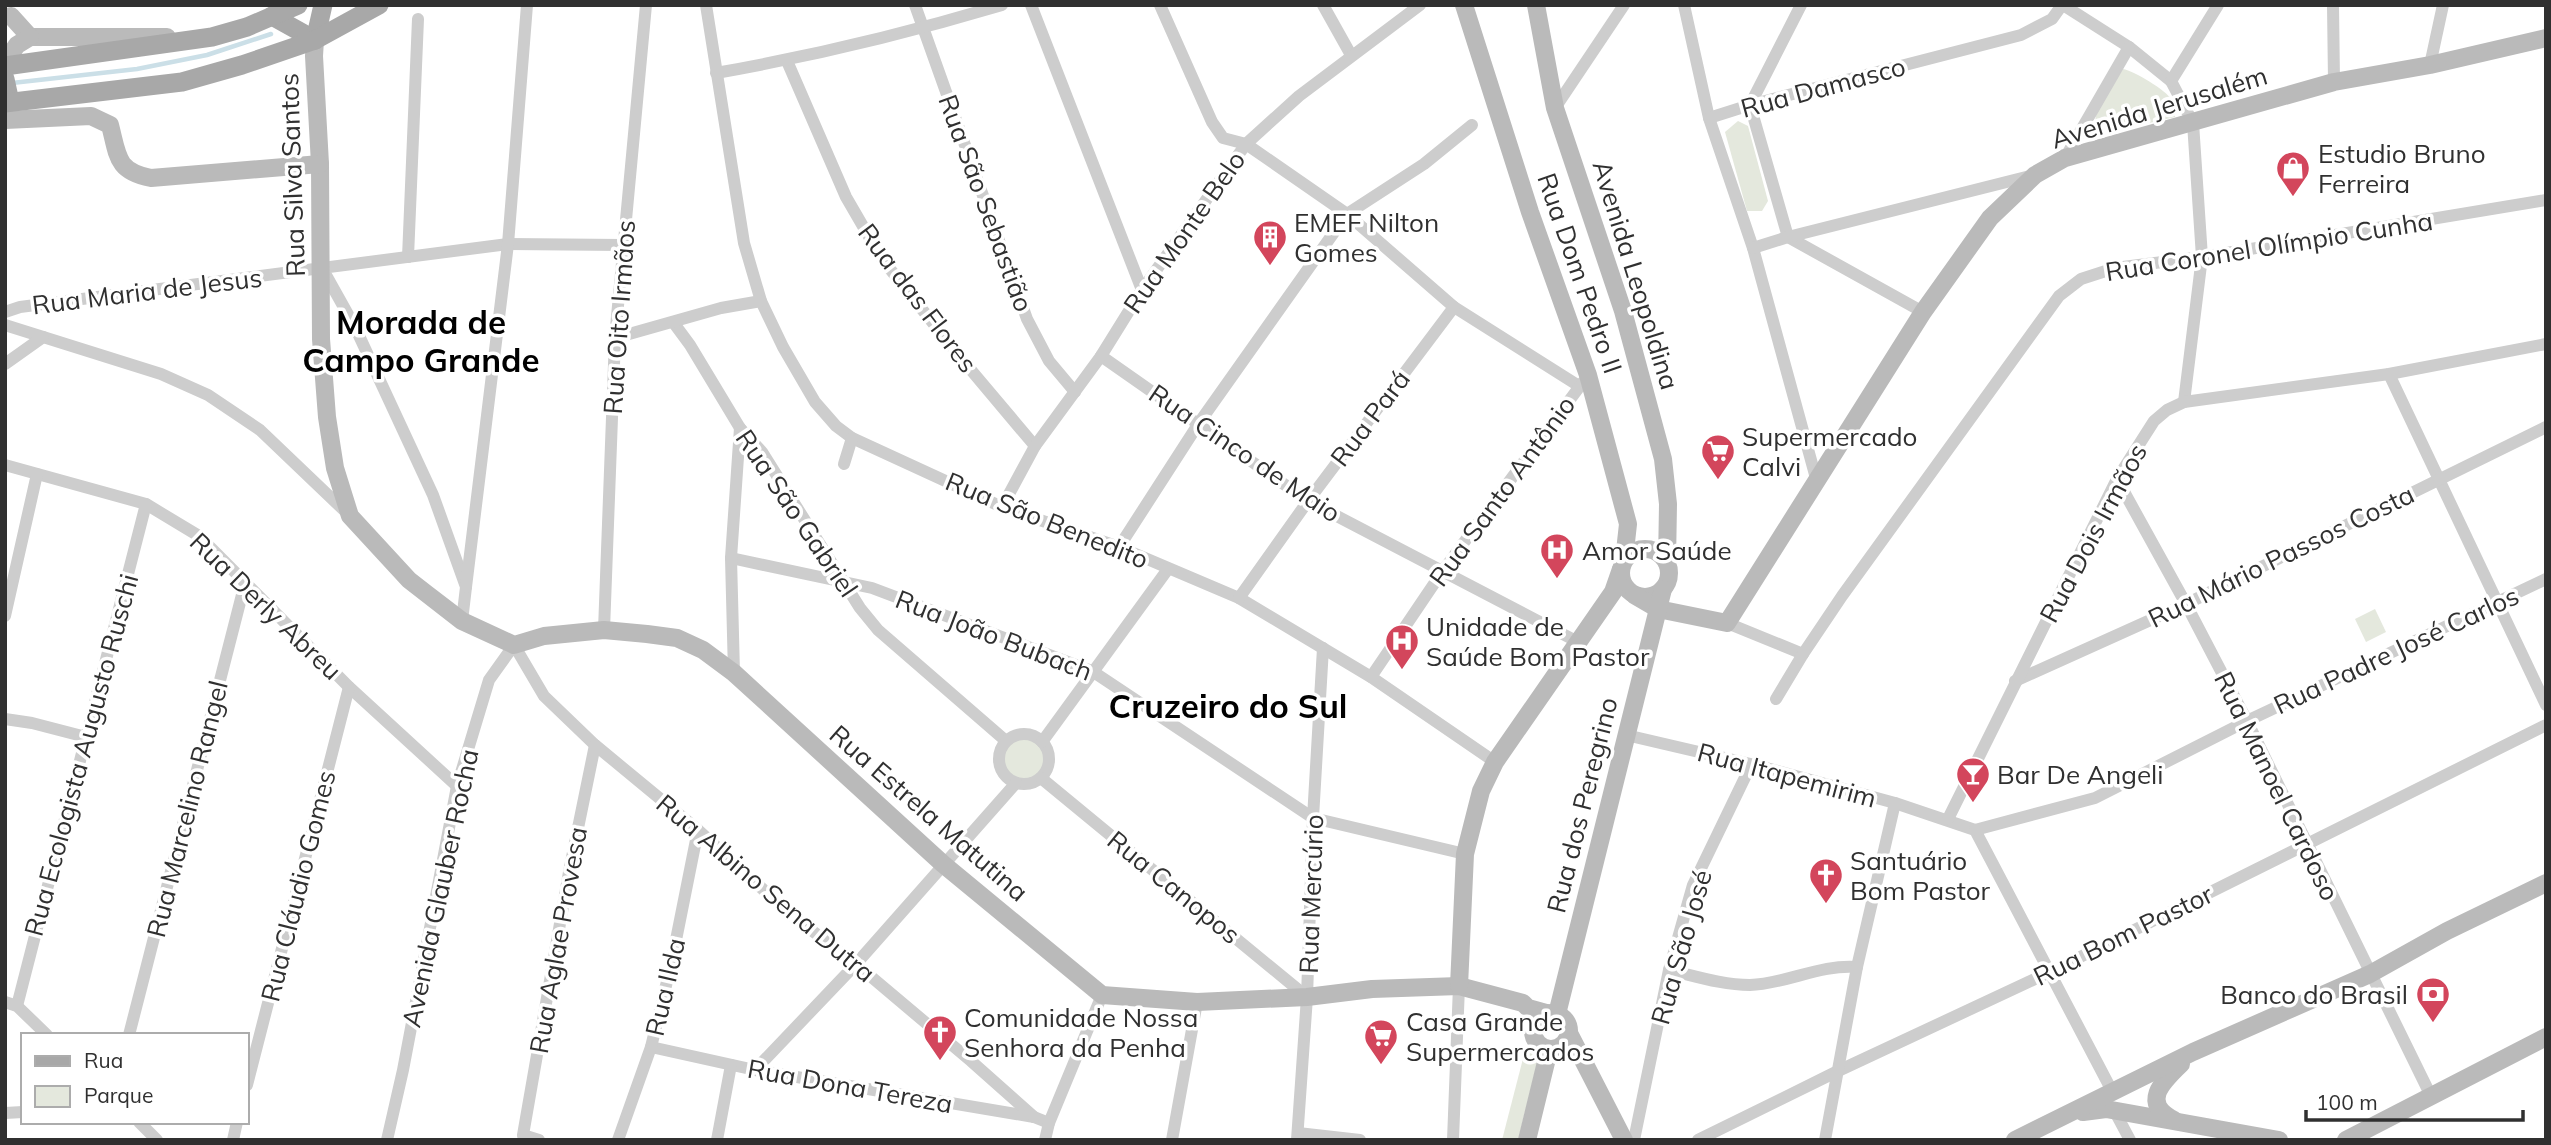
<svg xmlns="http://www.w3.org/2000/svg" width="2551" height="1145" viewBox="0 0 2551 1145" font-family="Mulish,sans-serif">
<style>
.green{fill:#e4e8dd}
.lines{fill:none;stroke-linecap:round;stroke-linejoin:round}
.stream{stroke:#cbdfe7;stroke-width:4.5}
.street{stroke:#cdcdcd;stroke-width:12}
.secondary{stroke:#bababa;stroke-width:18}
.primary{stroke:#a8a8a8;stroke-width:19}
.labels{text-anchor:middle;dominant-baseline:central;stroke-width:7;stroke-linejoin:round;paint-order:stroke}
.street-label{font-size:26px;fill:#303030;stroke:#fff}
.poi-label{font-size:26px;fill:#303030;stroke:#fff;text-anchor:start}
.district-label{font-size:33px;font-weight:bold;fill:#000;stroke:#fff}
</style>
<rect width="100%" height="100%" fill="#fff"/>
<g class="green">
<path d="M2123 69C2134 71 2166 90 2172 100 2176 105 2175 111 2175 117L2106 133 2096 131C2090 111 2113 86 2123 69Z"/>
<path d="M1738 121 1748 126 1768 201 1762 211H1747L1725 132Z"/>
<path d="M2375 609 2386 632 2366 642 2355 619Z"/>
<circle cx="1024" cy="759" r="25"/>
<path d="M1526 1047 1540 1051 1518 1140H1502Z"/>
</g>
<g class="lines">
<path class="stream" d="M12 83 137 69 207 55 271 34"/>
<g class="street">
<path d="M706 5 744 243 761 301 783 347 815 402 836 426 852 438 1002 507 1119 547 1239 598 1371 677 1495 762"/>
<path d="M915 5 1027 319 1049 361 1075 392"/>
<path d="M1031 5 1142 290"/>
<path d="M1160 5 1212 122 1223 138 1246 144 1347 214 1454 307 1579 386"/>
<path d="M1323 5 1351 55"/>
<path d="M1684 5 1709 118 1753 248 1817 482"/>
<path d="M2063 5 2129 47 2171 81 2193 123 2202 257 2184 402"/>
<path d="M2333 5 2334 82"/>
<path d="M787 61 846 197 882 259 960 357 1035 446"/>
<path d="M2430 65 2443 5"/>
<path d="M716 73C813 56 908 33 1002 5"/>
<path d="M2171 81 2218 5"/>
<path d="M1555 108 1624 5"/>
<path d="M1709 118 1750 105 2021 35 2052 19 2062 5"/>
<path d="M2065 158 2129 47"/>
<path d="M1788 237 1750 105 1801 5"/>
<path d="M1788 237 1923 312"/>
<path d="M1753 248 1788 237 2034 175"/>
<path d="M408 257 418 19"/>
<path d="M322 268 355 327 433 495 466 587 462 621"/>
<path d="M5 312 20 307 508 244 623 245"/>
<path d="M673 322 690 345 740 428 762 452 860 608 878 630 1006 741"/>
<path d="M5 325 161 374 208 395 260 430 348 514"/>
<path d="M615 338 721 308 761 301"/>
<path d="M1101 356 1308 501 1578 642"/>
<path d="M5 364 43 337"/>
<path d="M2389 374 2546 705"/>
<path d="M844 464 852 438"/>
<path d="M5 465 146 504 199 536 349 687 457 786"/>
<path d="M2117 479 2186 604 2247 721 2431 1096"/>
<path d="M1002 507 1035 446 1101 356 1142 290 1246 144 1299 96 1420 5"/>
<path d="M1119 547 1199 423 1347 214 1424 164 1472 125"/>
<path d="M731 558 872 588 1092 671 1313 818 1465 854"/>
<path d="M466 587 508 244 527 5"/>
<path d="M1239 598 1308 501 1454 307"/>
<path d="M5 616 37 474"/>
<path d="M1727 623 1803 654"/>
<path d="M604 630 615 338 646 5"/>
<path d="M734 673 731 558 740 428"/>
<path d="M1371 677 1442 572 1583 382"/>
<path d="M2015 681 2186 604 2546 427"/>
<path d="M1776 699 1803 654 1842 596 2059 296 2081 279 2115 268 2202 257 2546 200"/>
<path d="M5 719 32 723 86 737"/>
<circle cx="1024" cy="759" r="25"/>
<path d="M1626 735 1755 765 1895 803 1975 830 2112 1091"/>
<path d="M1042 742 1168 569"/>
<path d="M1041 778 1307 997"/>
<path d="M1948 819 2117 479 2154 421 2167 410 2184 402 2389 374 2546 344"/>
<path d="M1975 830 2095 798 2247 721 2546 579"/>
<path d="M1669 970C1695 976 1723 985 1750 985 1786 984 1820 964 1857 967"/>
<path d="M5 1002 17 1006 47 1035"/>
<path d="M17 1006 146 504"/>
<path d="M129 1035 245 583"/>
<path d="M651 1047 755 1070 1034 1117 1049 1123"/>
<path d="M755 1070 856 964 1016 783"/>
<path d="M247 1085 349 687"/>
<path d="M2114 1110 2130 1140"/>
<path d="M5 1113 23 1112"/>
<path d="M139 1122 157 1140"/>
<path d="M1298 1133 1360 1140"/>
<path d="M233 1140 237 1122"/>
<path d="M387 1140 403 1070 457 786 489 680 514 645 544 696 595 745 698 830 790 914 856 964 971 1061 1034 1117"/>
<path d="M539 1140 523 1135 569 872 595 745"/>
<path d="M618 1140 651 1047 671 965 698 830"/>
<path d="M717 1140 731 1065"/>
<path d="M1045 1140 1049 1123 1102 995"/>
<path d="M1172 1140 1197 1002"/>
<path d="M1297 1140 1307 997 1313 818 1323 648"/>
<path d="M1453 1140 1459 986"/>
<path d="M1634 1140 1669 970 1693 885 1750 767 1755 765"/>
<path d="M1698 1140 1838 1071 2052 971 2546 725"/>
<path d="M1825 1140 1857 967 1895 803"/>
</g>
<g class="secondary">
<path d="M1464 5 1530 212 1588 375 1628 524 1624 560"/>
<path d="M1536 5 1555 108 1623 311 1663 459 1668 504 1667 563"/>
<path d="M11 16 30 37H167"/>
<path d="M315 40 314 56 320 164 321 339 327 417 335 468 350 516 409 580 427 594 462 621 514 645 544 636 604 630 647 634 677 638 703 650 734 673 943 864 1102 995 1197 1002 1307 997 1372 989 1459 986 1523 1003 1528 1008 1546 1013"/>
<path d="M5 62 17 45 30 37"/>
<path d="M5 120 91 116 110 125C118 156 116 171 151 178L320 164"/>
<circle cx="1645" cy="573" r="24"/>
<path d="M1634 595 1658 609 1727 623 1923 312 1990 218 2035 175 2065 158 2334 82 2430 65 2546 38"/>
<path d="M1459 986 1465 854 1481 791 1495 762 1613 592 1621 569"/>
<circle cx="1551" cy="1031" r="18"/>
<path d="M1557 1014 1663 589"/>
<path d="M1569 1033 1624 1140"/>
<path d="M2083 1112 2106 1109 2279 1140"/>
<path d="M2174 1120C2141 1103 2161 1083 2181 1064"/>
<path d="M1527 1140 1549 1050"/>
<path d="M2015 1140 2193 1052 2370 974 2447 931 2546 883"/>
<path d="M2346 1140 2546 1037"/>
</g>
<g class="primary">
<path d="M272 16 315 40"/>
<path d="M315 40 323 5"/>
<path d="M5 66 212 37 247 27 298 5"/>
<path d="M5 79 10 102"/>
<path d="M5 103 182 82 242 65 315 40 379 5"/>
</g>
</g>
<defs>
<g id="shop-pin" transform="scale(1.75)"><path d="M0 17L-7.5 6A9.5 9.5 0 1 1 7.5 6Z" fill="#d3465c" stroke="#fff"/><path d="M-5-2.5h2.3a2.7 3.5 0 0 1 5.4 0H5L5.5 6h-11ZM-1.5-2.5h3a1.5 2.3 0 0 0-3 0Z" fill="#fff"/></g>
<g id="building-pin" transform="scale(1.75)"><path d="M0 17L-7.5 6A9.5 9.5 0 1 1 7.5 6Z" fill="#d3465c" stroke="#fff"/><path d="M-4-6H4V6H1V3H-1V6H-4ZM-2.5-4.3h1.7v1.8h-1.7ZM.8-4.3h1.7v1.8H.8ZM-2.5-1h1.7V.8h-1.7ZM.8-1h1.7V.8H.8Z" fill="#fff"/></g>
<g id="supermarket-pin" transform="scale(1.75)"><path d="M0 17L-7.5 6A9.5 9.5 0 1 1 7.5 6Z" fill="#d3465c" stroke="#fff"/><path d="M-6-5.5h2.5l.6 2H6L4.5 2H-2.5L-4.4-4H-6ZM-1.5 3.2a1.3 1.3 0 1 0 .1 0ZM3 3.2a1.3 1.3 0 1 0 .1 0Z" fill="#fff"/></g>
<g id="hospital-pin" transform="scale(1.75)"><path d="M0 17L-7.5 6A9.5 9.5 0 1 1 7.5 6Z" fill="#d3465c" stroke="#fff"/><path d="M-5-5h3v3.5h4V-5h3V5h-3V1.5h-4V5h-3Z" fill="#fff"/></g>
<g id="bar-pin" transform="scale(1.75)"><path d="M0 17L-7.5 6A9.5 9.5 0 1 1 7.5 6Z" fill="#d3465c" stroke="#fff"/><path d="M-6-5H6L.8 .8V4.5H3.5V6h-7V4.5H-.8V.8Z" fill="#fff"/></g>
<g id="church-pin" transform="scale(1.75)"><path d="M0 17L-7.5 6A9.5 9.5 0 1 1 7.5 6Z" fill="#d3465c" stroke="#fff"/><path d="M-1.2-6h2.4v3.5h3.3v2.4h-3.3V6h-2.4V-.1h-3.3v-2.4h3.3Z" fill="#fff"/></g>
<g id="bank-pin" transform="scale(1.75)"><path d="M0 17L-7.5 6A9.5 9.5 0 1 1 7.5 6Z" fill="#d3465c" stroke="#fff"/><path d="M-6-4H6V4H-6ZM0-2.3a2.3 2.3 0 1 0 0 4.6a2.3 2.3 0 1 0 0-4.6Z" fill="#fff"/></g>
</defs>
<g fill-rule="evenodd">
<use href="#shop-pin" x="2293" y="168"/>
<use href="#building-pin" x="1270" y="237"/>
<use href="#supermarket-pin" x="1718" y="451"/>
<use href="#hospital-pin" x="1557" y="550"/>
<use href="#hospital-pin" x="1402" y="641"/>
<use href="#bar-pin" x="1973" y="774"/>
<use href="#church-pin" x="1826" y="875"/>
<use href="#bank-pin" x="2433" y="994"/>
<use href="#church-pin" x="940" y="1032"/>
<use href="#supermarket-pin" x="1381" y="1036"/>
</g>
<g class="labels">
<g class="street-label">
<text transform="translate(1823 87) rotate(-15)">Rua Damasco</text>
<text transform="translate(2159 107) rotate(-17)">Avenida Jerusalém</text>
<text transform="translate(292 175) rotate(-92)">Rua Silva Santos</text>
<text transform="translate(986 203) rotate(70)">Rua São Sebastião</text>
<text transform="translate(1184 232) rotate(-55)">Rua Monte Belo</text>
<text transform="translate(2269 246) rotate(-9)">Rua Coronel Olímpio Cunha</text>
<text transform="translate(1580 273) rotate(71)">Rua Dom Pedro II</text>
<text transform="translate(1636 275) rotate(73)">Avenida Leopoldina</text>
<text transform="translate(147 291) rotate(-7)">Rua Maria de Jesus</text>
<text transform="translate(918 298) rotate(53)">Rua das Flores</text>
<text transform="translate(619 317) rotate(-86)">Rua Oito Irmãos</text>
<text transform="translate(1370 418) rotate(-53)">Rua Pará</text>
<text transform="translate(1245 453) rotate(34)">Rua Cinco de Maio</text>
<text transform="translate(1502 491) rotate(-54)">Rua Santo Antônio</text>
<text transform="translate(797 513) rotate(56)">Rua São Gabriel</text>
<text transform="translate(1047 520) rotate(22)">Rua São Benedito</text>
<text transform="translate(2093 533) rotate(-62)">Rua Dois Irmãos</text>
<text transform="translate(2281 556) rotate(-26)">Rua Mário Passos Costa</text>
<text transform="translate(266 606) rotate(44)">Rua Derly Abreu</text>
<text transform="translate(994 635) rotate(21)">Rua João Bubach</text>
<text transform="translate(2396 650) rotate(-25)">Rua Padre José Carlos</text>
<text transform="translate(81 755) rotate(-75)">Rua Ecologista Augusto Ruschi</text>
<text transform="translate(1787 775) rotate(15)">Rua Itapemirim</text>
<text transform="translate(2277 786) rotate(64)">Rua Manoel Cardoso</text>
<text transform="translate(1582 805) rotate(-76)">Rua dos Peregrino</text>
<text transform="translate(187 809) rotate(-76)">Rua Marcelino Rangel</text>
<text transform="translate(929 813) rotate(41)">Rua Estrela Matutina</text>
<text transform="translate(298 886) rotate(-76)">Rua Cláudio Gomes</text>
<text transform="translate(1174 887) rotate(39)">Rua Canopos</text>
<text transform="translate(440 888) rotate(-78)">Avenida Glauber Rocha</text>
<text transform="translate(766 888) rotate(40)">Rua Albino Sena Dutra</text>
<text transform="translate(1311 894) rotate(-88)">Rua Mercúrio</text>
<text transform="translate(2123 935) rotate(-26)">Rua Bom Pastor</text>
<text transform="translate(558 940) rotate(-80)">Rua Aglae Provesa</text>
<text transform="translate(1681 947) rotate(-74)">Rua São José</text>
<text transform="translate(665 987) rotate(-77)">Rua Ilda</text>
<text transform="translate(850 1086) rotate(10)">Rua Dona Tereza</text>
</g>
<g class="poi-label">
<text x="2318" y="153">Estudio Bruno<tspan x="2318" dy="30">Ferreira</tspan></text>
<text x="1294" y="222">EMEF Nilton<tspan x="1294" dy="30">Gomes</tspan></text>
<text x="1742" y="436">Supermercado<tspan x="1742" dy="30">Calvi</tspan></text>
<text x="1582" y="550">Amor Saúde</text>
<text x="1426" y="626">Unidade de<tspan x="1426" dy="30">Saúde Bom Pastor</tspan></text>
<text x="1997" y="774">Bar De Angeli</text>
<text x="1850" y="860">Santuário<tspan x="1850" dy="30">Bom Pastor</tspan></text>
<text x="2408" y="994" text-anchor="end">Banco do Brasil</text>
<text x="964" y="1017">Comunidade Nossa<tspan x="964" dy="30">Senhora da Penha</tspan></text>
<text x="1406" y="1021">Casa Grande<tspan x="1406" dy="30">Supermercados</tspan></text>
</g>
<g class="district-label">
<text x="421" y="321">Morada de<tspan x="421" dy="38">Campo Grande</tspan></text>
<text x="1228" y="705">Cruzeiro do Sul</text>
</g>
</g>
<rect width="2551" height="1145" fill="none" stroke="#303030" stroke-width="14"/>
<rect x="21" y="1033" width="228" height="91" fill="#ffffff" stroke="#acacac" stroke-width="2"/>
<rect x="35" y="1056" width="35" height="10" fill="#a8a8a8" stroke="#acacac" stroke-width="2"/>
<text x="84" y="1068" font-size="21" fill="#303030">Rua</text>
<rect x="35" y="1086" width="35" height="21" fill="#e4e8dd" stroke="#acacac" stroke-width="2"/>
<text x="84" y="1103" font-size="21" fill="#303030">Parque</text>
<path d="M2306 1110v10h217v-10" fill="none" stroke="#303030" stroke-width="3.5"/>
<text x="2316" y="1110" font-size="21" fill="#303030" stroke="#ffffff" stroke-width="5" paint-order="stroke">100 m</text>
</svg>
